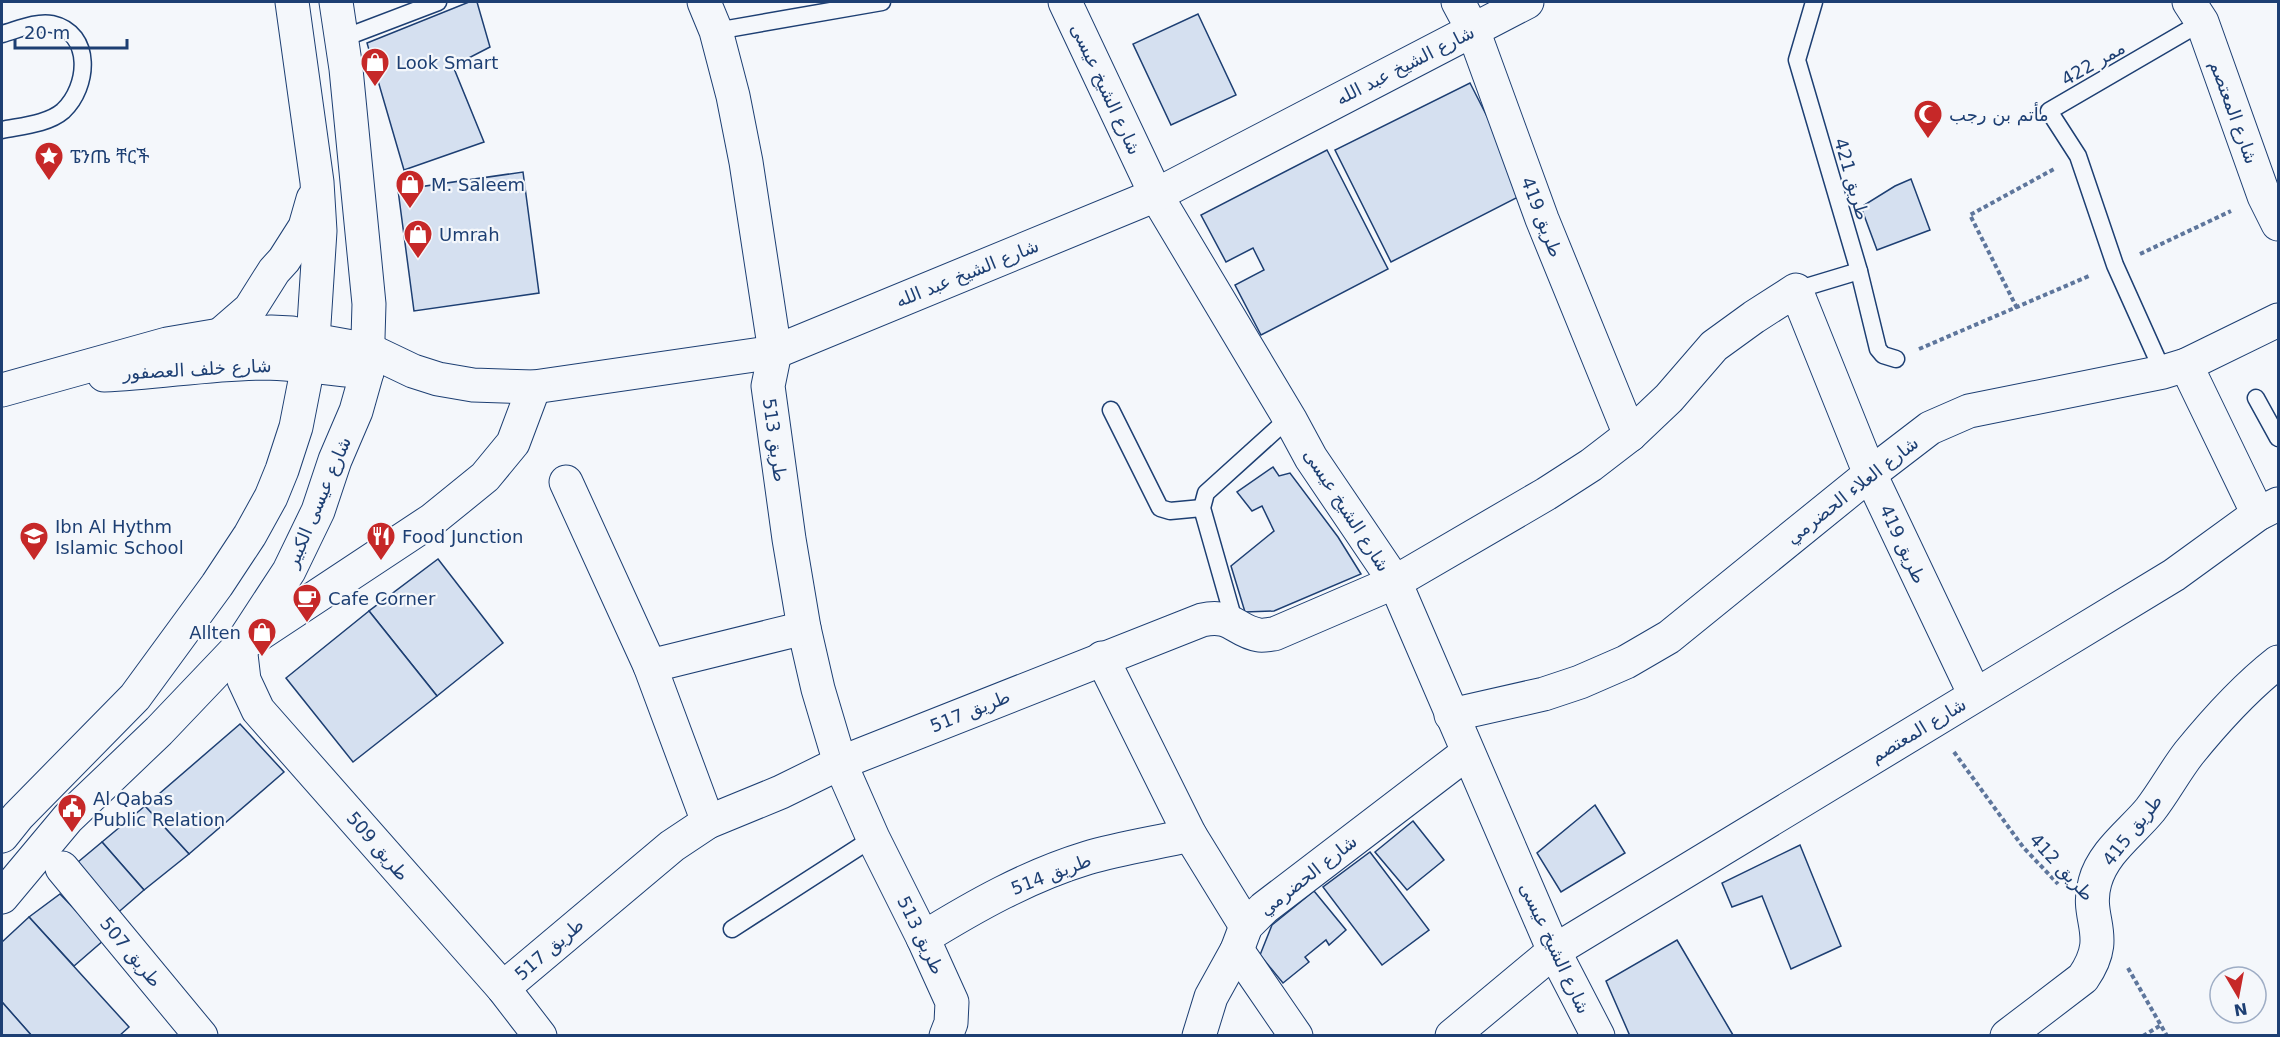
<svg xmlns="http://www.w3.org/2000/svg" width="2280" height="1037" viewBox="0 0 2280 1037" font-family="'DejaVu Sans','Noto Naskh Arabic','Noto Sans Ethiopic',sans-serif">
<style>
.building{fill:#d5e0f0;stroke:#1d3f73;stroke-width:1.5}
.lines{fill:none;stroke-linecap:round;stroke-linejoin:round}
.service-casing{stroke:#1d3f73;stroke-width:19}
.minor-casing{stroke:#1d3f73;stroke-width:35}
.tertiary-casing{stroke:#1d3f73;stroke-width:35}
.secondary-casing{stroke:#1d3f73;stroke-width:35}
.path{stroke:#5e769c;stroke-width:4;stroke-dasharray:4.5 3;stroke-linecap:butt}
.service{stroke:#f4f7fb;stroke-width:16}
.minor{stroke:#f4f7fb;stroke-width:33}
.tertiary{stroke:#f4f7fb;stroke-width:33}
.secondary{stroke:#f4f7fb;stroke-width:33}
.labels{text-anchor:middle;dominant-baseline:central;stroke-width:4.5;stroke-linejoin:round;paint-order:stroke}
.poi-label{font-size:18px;fill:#1d3f73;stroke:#f4f7fb;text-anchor:start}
.street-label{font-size:18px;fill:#1d3f73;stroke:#f4f7fb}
</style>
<rect width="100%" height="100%" fill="#f4f7fb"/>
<g class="building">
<path d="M469 2H477L490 47 453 66 484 142 404 170 367 43Z"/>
<path d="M1198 14 1236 95 1171 125 1133 44Z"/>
<path d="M1470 83 1526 193 1391 262 1335 150Z"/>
<path d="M1327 150 1388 269 1261 335 1235 285 1264 270 1253 248 1226 262 1201 215Z"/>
<path d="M523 172 539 293 414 311 398 190Z"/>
<path d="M1911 179 1930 230 1877 250 1861 207 1895 186Z"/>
<path d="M1273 467 1279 476 1290 473 1338 537 1361 574 1274 611 1245 612 1231 566 1274 531 1262 506 1252 511 1237 492Z"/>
<path d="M438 559 503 643 437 696 369 611Z"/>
<path d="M369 611 437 696 353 762 286 678Z"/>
<path d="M240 724 284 772 189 854 145 806Z"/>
<path d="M1595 805 1625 853 1561 892 1537 853Z"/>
<path d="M145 806 189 854 144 890 102 842Z"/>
<path d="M1413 821 1444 860 1407 890 1375 852Z"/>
<path d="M102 842 144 890 114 916 72 867Z"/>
<path d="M1800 845 1841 946 1791 969 1762 896 1732 907 1722 883Z"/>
<path d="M1370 852 1429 930 1382 965 1323 887Z"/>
<path d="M1314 891 1346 930 1329 945 1326 940 1305 957 1309 962 1283 983 1260 955 1272 925Z"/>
<path d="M60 894 104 940 74 966 29 917Z"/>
<path d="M29 917 129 1027 119 1036H32L2 1002V942Z"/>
<path d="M1677 940 1733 1035 1732 1036H1630L1606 981Z"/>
<path d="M2 1002 32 1036H2Z"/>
</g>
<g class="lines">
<g class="service-casing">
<g id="service">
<path d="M1814 2 1797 60 1859 271 1878 349 1883 355 1896 359"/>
<path d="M716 31 882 2"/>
<path d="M2 34C17 30 36 21 52 24 93 33 89 87 63 111 48 124 21 126 2 130"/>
<path d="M341 39 438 2"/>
<path d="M1796 290 1859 271"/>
<path d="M2163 372 2115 265 2078 156 2049 111 2202 22"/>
<path d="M2256 398 2278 438"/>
<path d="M1111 410 1160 508 1170 511 1202 508"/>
<path d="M1235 624 1202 508 1206 493 1279 427 1291 421"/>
<path d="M732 929 873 838"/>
</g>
</g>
<g class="minor-casing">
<g id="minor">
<path d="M704 2 716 31 733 96 746 162 775 352 768 386 789 539 804 628 818 689 840 763 873 838 923 938 952 1002 951 1023 946 1036"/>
<path d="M1458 2 1473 30 1542 219 1630 435"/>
<path d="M2189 2 2202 22 2264 196 2278 224"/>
<path d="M2186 365 2258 514"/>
<path d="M566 482 650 666 708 822"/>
<path d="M240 646 244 680 258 710 503 988 540 1036"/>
<path d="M1102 658 1190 835 1246 926"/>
<path d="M650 666 804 628"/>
<path d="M1451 715 1544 694 1580 682 1626 662 1669 637 1870 474 1930 428 1969 411 2163 372 2186 365 2278 320"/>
<path d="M62 868 201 1036"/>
<path d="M923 938C975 906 1028 876 1087 858 1120 848 1156 843 1190 835"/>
<path d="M1237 950 1296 1036"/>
<path d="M503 988 672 846 708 822 781 792 840 763 1202 620C1232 613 1235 631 1259 635 1263 636 1270 634 1274 634L1395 582 1546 494 1591 465 1630 435 1669 398 1714 346 1754 317 1796 290 1870 474 1975 695"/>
<path d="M1452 1036 1554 951 2174 575 2258 514 2278 504"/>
<path d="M2007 1036 2083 978C2113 935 2084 920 2095 882 2103 852 2132 832 2150 810 2164 792 2175 771 2189 753 2215 721 2246 687 2278 662"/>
</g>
</g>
<g class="tertiary-casing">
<g id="tertiary">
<path d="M1065 2 1156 195 1291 421 1311 458 1395 582 1554 951 1598 1036"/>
<path d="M104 375C158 373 211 363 265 363 299 364 333 369 367 372"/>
<path d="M2 390 167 344 220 335 271 332 292 333 313 340 369 350 413 371 438 379 473 385 534 387 775 352 1156 195 1527 2"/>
<path d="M1199 1036 1211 997 1237 950 1246 926 1264 908 1467 753"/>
</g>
</g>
<g class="secondary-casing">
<g id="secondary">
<path d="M220 335 250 309 274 271 284 260 305 227 313 199"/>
<path d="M252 639 432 520 485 477 513 443 534 387"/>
<path d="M2 836 18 816 135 697 217 585 250 535 271 497 282 470 296 427 313 340 320 231 317 182 292 2"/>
<path d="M2 897 68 818 159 731 240 646 289 571 318 511 335 460 356 411 367 372 369 304 346 69 336 2"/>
</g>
</g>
<g class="path">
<path d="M2140 254 2231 211"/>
<path d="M2017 308 1970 215 2054 169"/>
<path d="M1919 349 2089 276"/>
<path d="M1954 752 2023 847 2058 884"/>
<path d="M2128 968 2167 1036"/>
<path d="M2143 1036 2161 1025"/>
</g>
<use href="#service" class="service"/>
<use href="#minor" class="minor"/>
<use href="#tertiary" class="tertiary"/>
<use href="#secondary" class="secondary"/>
</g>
<defs>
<g id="shop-pin" transform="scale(1.5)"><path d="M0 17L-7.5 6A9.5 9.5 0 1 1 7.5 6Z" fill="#c62828" stroke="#f4f7fb"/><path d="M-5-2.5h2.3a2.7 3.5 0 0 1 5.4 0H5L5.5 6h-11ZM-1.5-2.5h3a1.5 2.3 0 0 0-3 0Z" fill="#fff"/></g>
<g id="mosque-pin" transform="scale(1.5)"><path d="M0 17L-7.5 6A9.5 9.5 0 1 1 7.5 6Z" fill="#c62828" stroke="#f4f7fb"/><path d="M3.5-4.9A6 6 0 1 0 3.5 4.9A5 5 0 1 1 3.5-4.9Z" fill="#fff"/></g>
<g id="sight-pin" transform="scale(1.5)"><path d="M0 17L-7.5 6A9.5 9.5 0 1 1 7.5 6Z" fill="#c62828" stroke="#f4f7fb"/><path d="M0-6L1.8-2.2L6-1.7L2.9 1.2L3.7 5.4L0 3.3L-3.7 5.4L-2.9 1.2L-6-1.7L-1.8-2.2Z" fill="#fff"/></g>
<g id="school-pin" transform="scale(1.5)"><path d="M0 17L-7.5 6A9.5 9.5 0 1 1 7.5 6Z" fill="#c62828" stroke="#f4f7fb"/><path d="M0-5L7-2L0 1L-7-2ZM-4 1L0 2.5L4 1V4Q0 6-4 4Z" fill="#fff"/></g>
<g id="restaurant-pin" transform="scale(1.5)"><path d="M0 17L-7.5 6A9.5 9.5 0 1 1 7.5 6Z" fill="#c62828" stroke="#f4f7fb"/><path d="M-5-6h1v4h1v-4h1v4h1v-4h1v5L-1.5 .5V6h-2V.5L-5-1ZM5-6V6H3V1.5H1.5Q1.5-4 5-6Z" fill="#fff"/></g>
<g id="cafe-pin" transform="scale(1.5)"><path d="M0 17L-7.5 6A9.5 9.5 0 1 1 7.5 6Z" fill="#c62828" stroke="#f4f7fb"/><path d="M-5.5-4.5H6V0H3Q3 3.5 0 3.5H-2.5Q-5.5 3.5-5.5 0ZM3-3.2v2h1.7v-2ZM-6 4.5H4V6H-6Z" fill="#fff"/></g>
<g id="civic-pin" transform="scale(1.5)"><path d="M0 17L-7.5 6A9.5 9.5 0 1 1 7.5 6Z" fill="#c62828" stroke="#f4f7fb"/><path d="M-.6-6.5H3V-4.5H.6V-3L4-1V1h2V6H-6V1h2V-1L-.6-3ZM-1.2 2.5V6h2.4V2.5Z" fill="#fff"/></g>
</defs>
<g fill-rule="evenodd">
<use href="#shop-pin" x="375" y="62"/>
<use href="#mosque-pin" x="1928" y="114"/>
<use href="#sight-pin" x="49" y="156"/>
<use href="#shop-pin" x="410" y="184"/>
<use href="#shop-pin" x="418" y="234"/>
<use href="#school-pin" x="34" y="536"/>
<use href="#restaurant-pin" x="381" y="536"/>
<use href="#cafe-pin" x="307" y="598"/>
<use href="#shop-pin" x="262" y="632"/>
<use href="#civic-pin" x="72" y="808"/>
</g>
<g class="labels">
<g class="poi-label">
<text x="396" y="62">Look Smart</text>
<text x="1949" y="114">مأتم بن رجب</text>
<text x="70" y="156">ፔንጤ ቸርች</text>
<text x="431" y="184">M. Saleem</text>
<text x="439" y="234">Umrah</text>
<text x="55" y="526">Ibn Al Hythm<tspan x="55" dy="21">Islamic School</tspan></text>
<text x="402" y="536">Food Junction</text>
<text x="328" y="598">Cafe Corner</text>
<text x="241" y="632" text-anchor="end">Allten</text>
<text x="93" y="798">Al Qabas<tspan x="93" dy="21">Public Relation</tspan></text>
</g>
<g class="street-label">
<text transform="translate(2093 63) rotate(-30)">ممر 422</text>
<text transform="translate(1405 65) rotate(-27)">شارع الشيخ عبد الله</text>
<text transform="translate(1106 89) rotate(65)">شارع الشيخ عيسى</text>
<text transform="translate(2234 112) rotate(70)">شارع المعتصم</text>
<text transform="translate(1852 179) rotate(74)">طريق 421</text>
<text transform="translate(1542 217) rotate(69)">طريق 419</text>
<text transform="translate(967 273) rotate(-22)">شارع الشيخ عبد الله</text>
<text transform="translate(197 369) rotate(-3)">شارع خلف العصفور</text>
<text transform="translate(775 440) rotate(82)">طريق 513</text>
<text transform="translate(1852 490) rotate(-38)">شارع العلاء الحضرمي</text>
<text transform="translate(318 502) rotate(-67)">شارع عيسى الكبير</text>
<text transform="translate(1347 510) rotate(57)">شارع الشيخ عيسى</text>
<text transform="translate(1903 544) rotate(65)">طريق 419</text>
<text transform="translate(970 711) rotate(-22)">طريق 517</text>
<text transform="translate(1918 730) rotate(-31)">شارع المعتصم</text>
<text transform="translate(2132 830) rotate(-52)">طريق 415</text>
<text transform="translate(378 846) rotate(49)">طريق 509</text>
<text transform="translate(2062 867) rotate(47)">طريق 412</text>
<text transform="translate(1051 874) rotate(-21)">طريق 514</text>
<text transform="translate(1308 875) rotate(-38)">شارع الحضرمي</text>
<text transform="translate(921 935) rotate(64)">طريق 513</text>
<text transform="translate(1555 948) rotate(65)">شارع الشيخ عيسى</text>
<text transform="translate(549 949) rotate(-41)">طريق 517</text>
<text transform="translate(131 952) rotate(50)">طريق 507</text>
</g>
</g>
<rect width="2280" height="1037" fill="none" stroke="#1d3f73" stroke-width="6"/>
<g transform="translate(2238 995) rotate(170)"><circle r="28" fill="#f4f7fb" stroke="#9eadc5" stroke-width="1.5"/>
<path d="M0-4.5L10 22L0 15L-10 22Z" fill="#c62828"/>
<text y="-9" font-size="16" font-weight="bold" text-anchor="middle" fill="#1d3f73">N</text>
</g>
<path d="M15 39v9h112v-9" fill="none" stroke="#1d3f73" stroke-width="3"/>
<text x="24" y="39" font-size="18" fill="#1d3f73" stroke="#f4f7fb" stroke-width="4.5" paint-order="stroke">20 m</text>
</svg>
